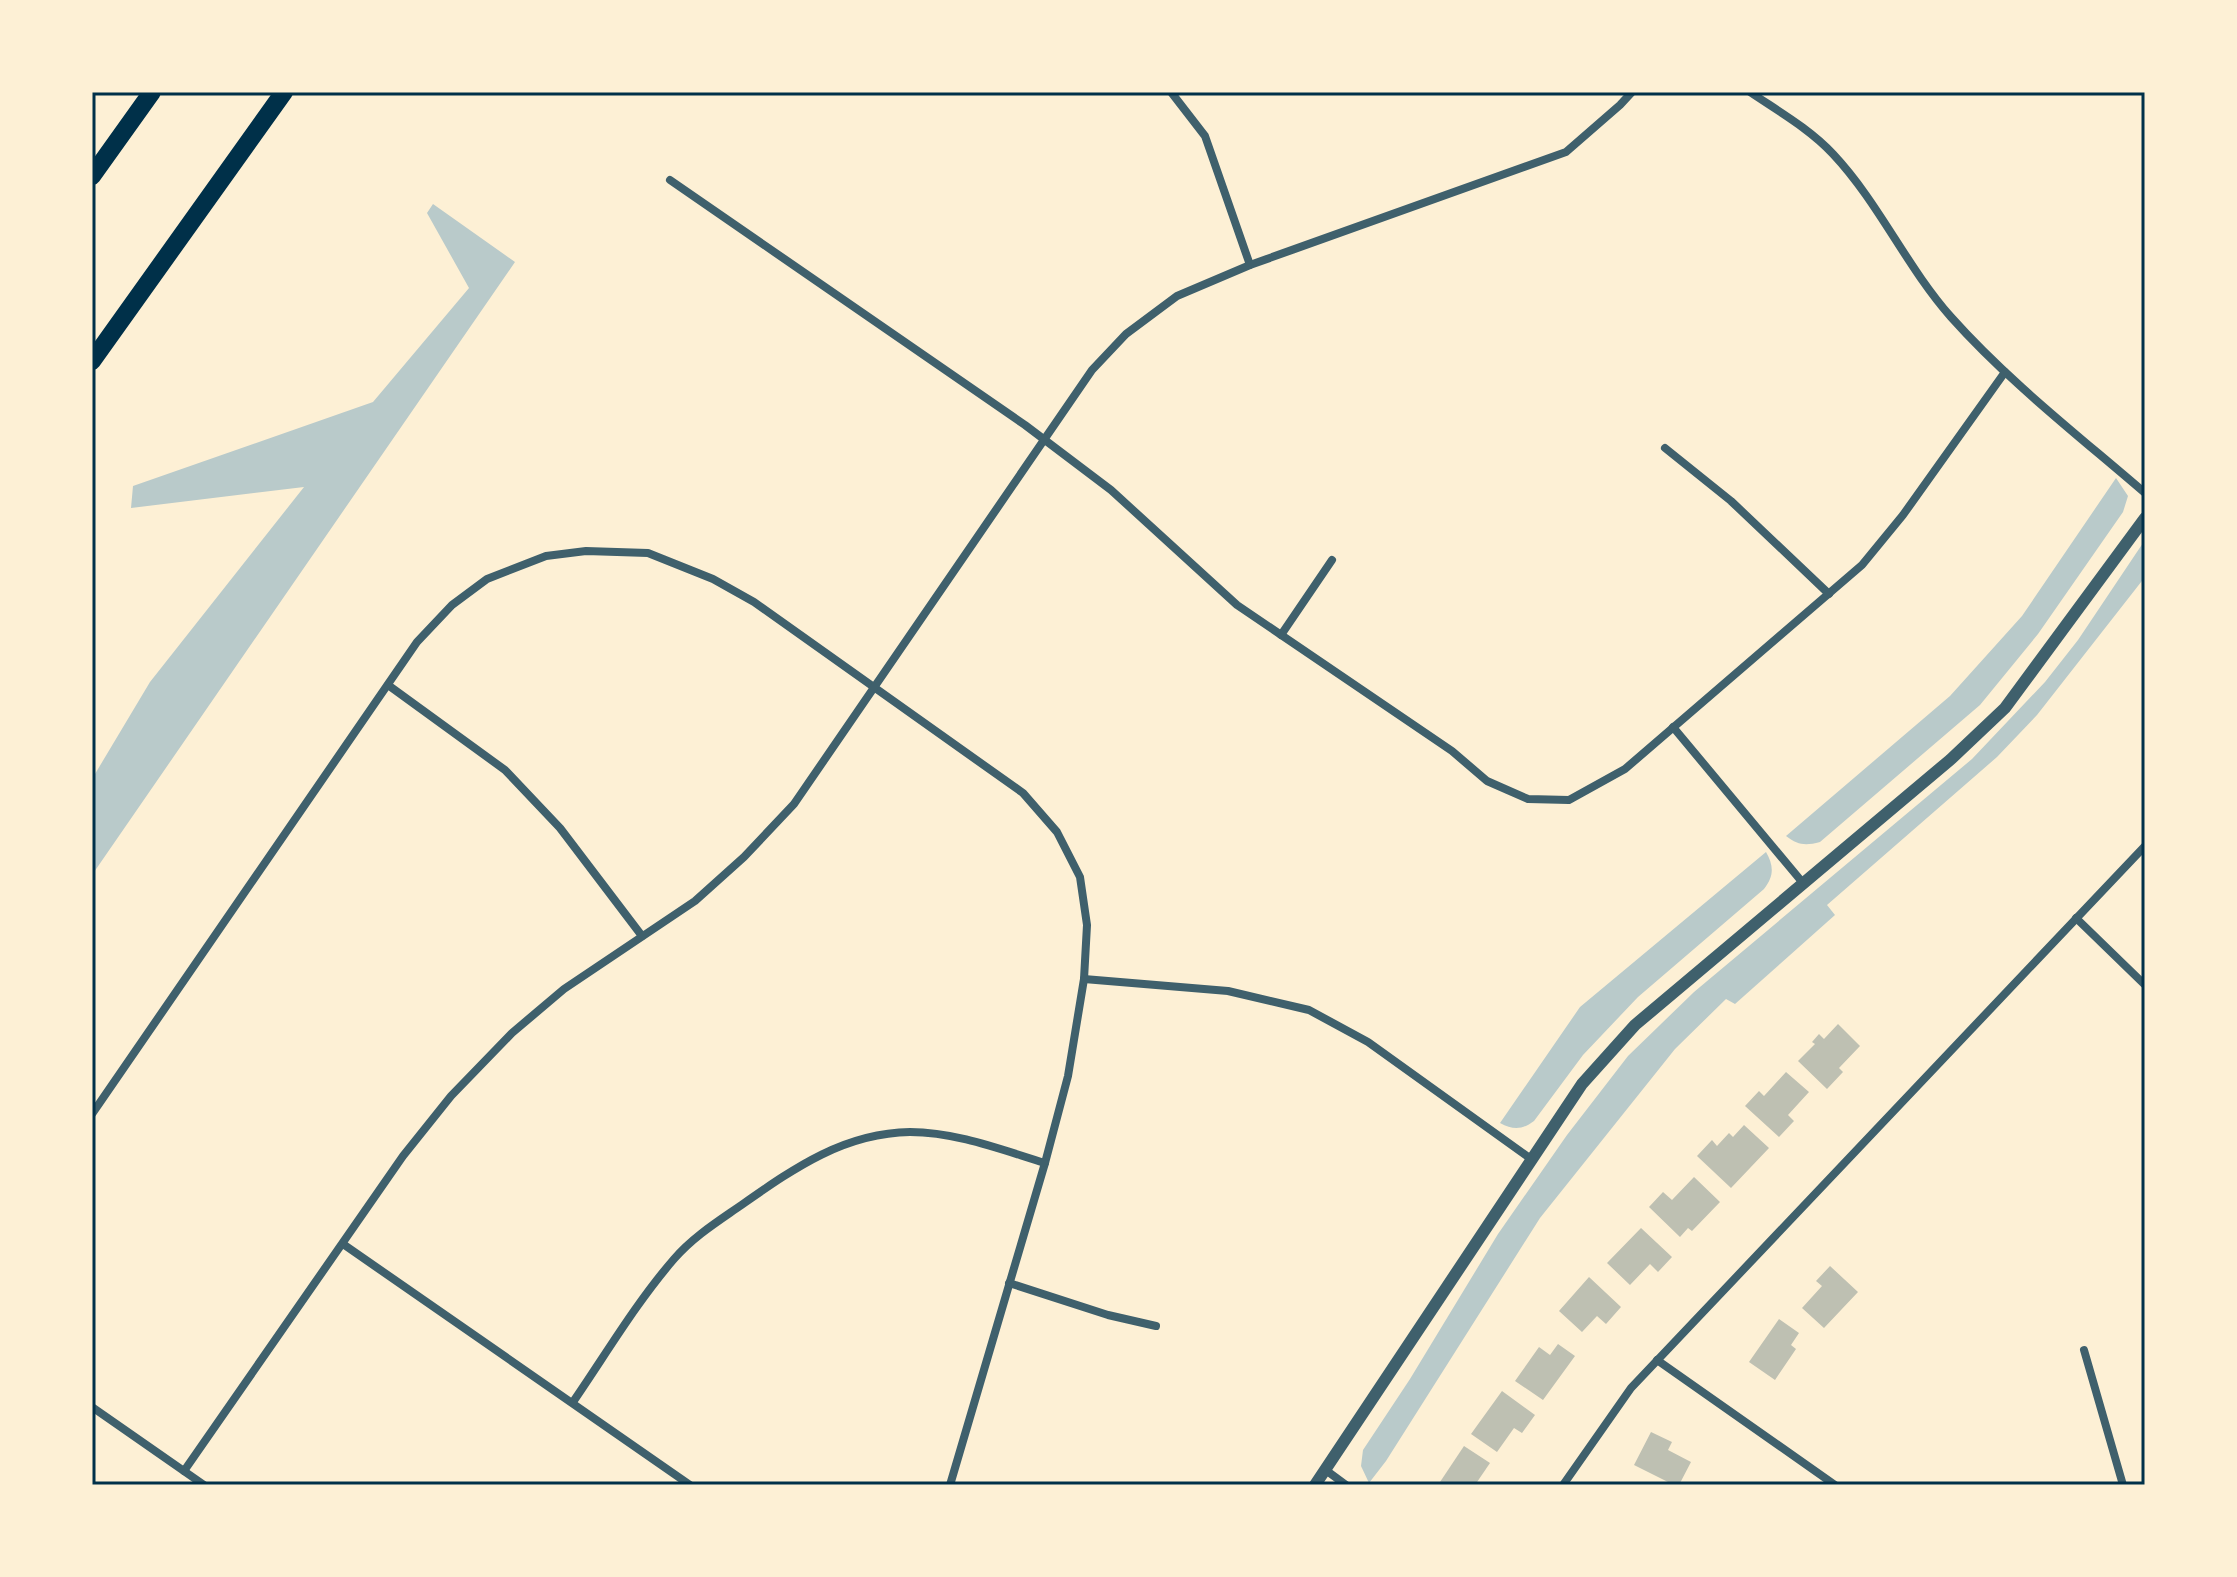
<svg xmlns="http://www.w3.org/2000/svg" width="2237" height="1577" viewBox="0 0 2237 1577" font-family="'Playfair Display',serif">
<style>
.green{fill:#b9caca}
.building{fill:#bec0b2}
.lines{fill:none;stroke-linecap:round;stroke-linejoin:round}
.minor{stroke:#3f606c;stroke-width:8}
.tertiary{stroke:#3f606c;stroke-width:12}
.motorway{stroke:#003049;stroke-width:18}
.neatline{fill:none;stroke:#003049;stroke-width:3}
</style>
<rect width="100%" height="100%" fill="#fdf0d5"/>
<g class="green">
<path d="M433 204 515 262 92 875V779L150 682 304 487 131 508 133 486 373 402 469 288 427 213Z"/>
<path d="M2116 478 2128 496 2123 512 2038 634 1980 705 1820 842C1805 846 1798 845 1786 836L1950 696 2022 616Z"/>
<path d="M2145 540V577L2037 715 1997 757 1827 905 1835 915 1735 1004 1726 999 1675 1049 1540 1218 1386 1461 1369 1483 1361 1466 1363 1450 1410 1379 1498 1234 1567 1135 1628 1056 1694 992 1972 759 2045 682 2078 640Z"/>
<path d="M1766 852C1774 866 1774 876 1764 889L1638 997 1583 1055 1534 1121C1522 1130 1513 1130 1500 1123L1580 1007Z"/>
</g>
<g class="building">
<path d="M1838 1024 1860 1046 1839 1068 1843 1072 1827 1089 1798 1061 1815 1044 1812 1042 1819 1034 1824 1039Z"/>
<path d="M1786 1072 1809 1092 1788 1115 1794 1121 1779 1137 1745 1106 1759 1091 1764 1096Z"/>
<path d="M1744 1125 1769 1148 1731 1188 1697 1156 1712 1140 1717 1146 1729 1133 1733 1137Z"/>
<path d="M1694 1177 1720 1202 1692 1231 1688 1228 1680 1237 1649 1207 1663 1192 1672 1200Z"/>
<path d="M1641 1228 1672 1257 1658 1272 1650 1264 1630 1285 1607 1263Z"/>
<path d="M1830 1266 1858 1292 1824 1328 1802 1308 1822 1286 1816 1281Z"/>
<path d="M1589 1277 1621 1307 1606 1324 1597 1316 1582 1332 1559 1311Z"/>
<path d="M1779 1319 1799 1333 1791 1345 1796 1349 1775 1380 1749 1362Z"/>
<path d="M1558 1344 1575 1356 1543 1400 1515 1381 1539 1347 1550 1355Z"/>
<path d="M1502 1391 1535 1415 1522 1433 1514 1428 1497 1452 1471 1434Z"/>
<path d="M1651 1432 1672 1442 1668 1450 1691 1462 1679 1485H1674L1634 1465Z"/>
<path d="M1464 1446 1490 1463 1475 1485H1438Z"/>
</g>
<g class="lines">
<g class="minor">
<path d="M1171 92 1205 136 1250 265"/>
<path d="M1750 92C1778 111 1810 129 1833 154 1879 203 1906 266 1951 317 2009 382 2079 436 2145 493"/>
<path d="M670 180 1025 425 1111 490 1237 605 1452 751 1487 781 1528 799 1569 800 1625 769 1862 565 1903 515 2005 372"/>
<path d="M1665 448 1731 501 1829 594"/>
<path d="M1281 635 1332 560"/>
<path d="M388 685 505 770 560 828 642 936"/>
<path d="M1673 727 1803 883"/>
<path d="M2076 918 2145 985"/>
<path d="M1084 979 1228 991 1309 1010 1368 1042 1531 1159"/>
<path d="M92 1114 417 642 452 605 487 579 546 556 586 551 648 553 713 579 754 602 1023 793 1057 832 1080 877 1087 925 1084 979 1068 1076 1045 1163 950 1485"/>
<path d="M343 1244 690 1485"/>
<path d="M1009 1283 1108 1315 1156 1326"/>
<path d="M2084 1350 2123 1485"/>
<path d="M1657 1360 1835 1485"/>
<path d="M573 1402C606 1354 636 1303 674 1259 693 1237 717 1222 740 1206 793 1169 843 1133 910 1132 956 1132 1002 1150 1045 1163"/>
<path d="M92 1407 204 1485"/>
<path d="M184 1471 403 1156 451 1096 512 1033 564 989 695 901 744 857 794 804 1092 370 1126 334 1177 296 1250 265 1566 152 1620 105 1632 92"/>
<path d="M1327 1471 1346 1485"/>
<path d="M1563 1485 1631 1388 2145 846"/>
</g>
<path class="tertiary" d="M1315 1485 1582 1084 1635 1025 1950 760 2005 708 2145 518"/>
<g class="motorway">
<path d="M92 176 152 92"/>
<path d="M92 361 284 92"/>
</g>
</g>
<rect width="2237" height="1577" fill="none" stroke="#fdf0d5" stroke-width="188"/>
<rect x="94" y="94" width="2049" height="1389" class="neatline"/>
</svg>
